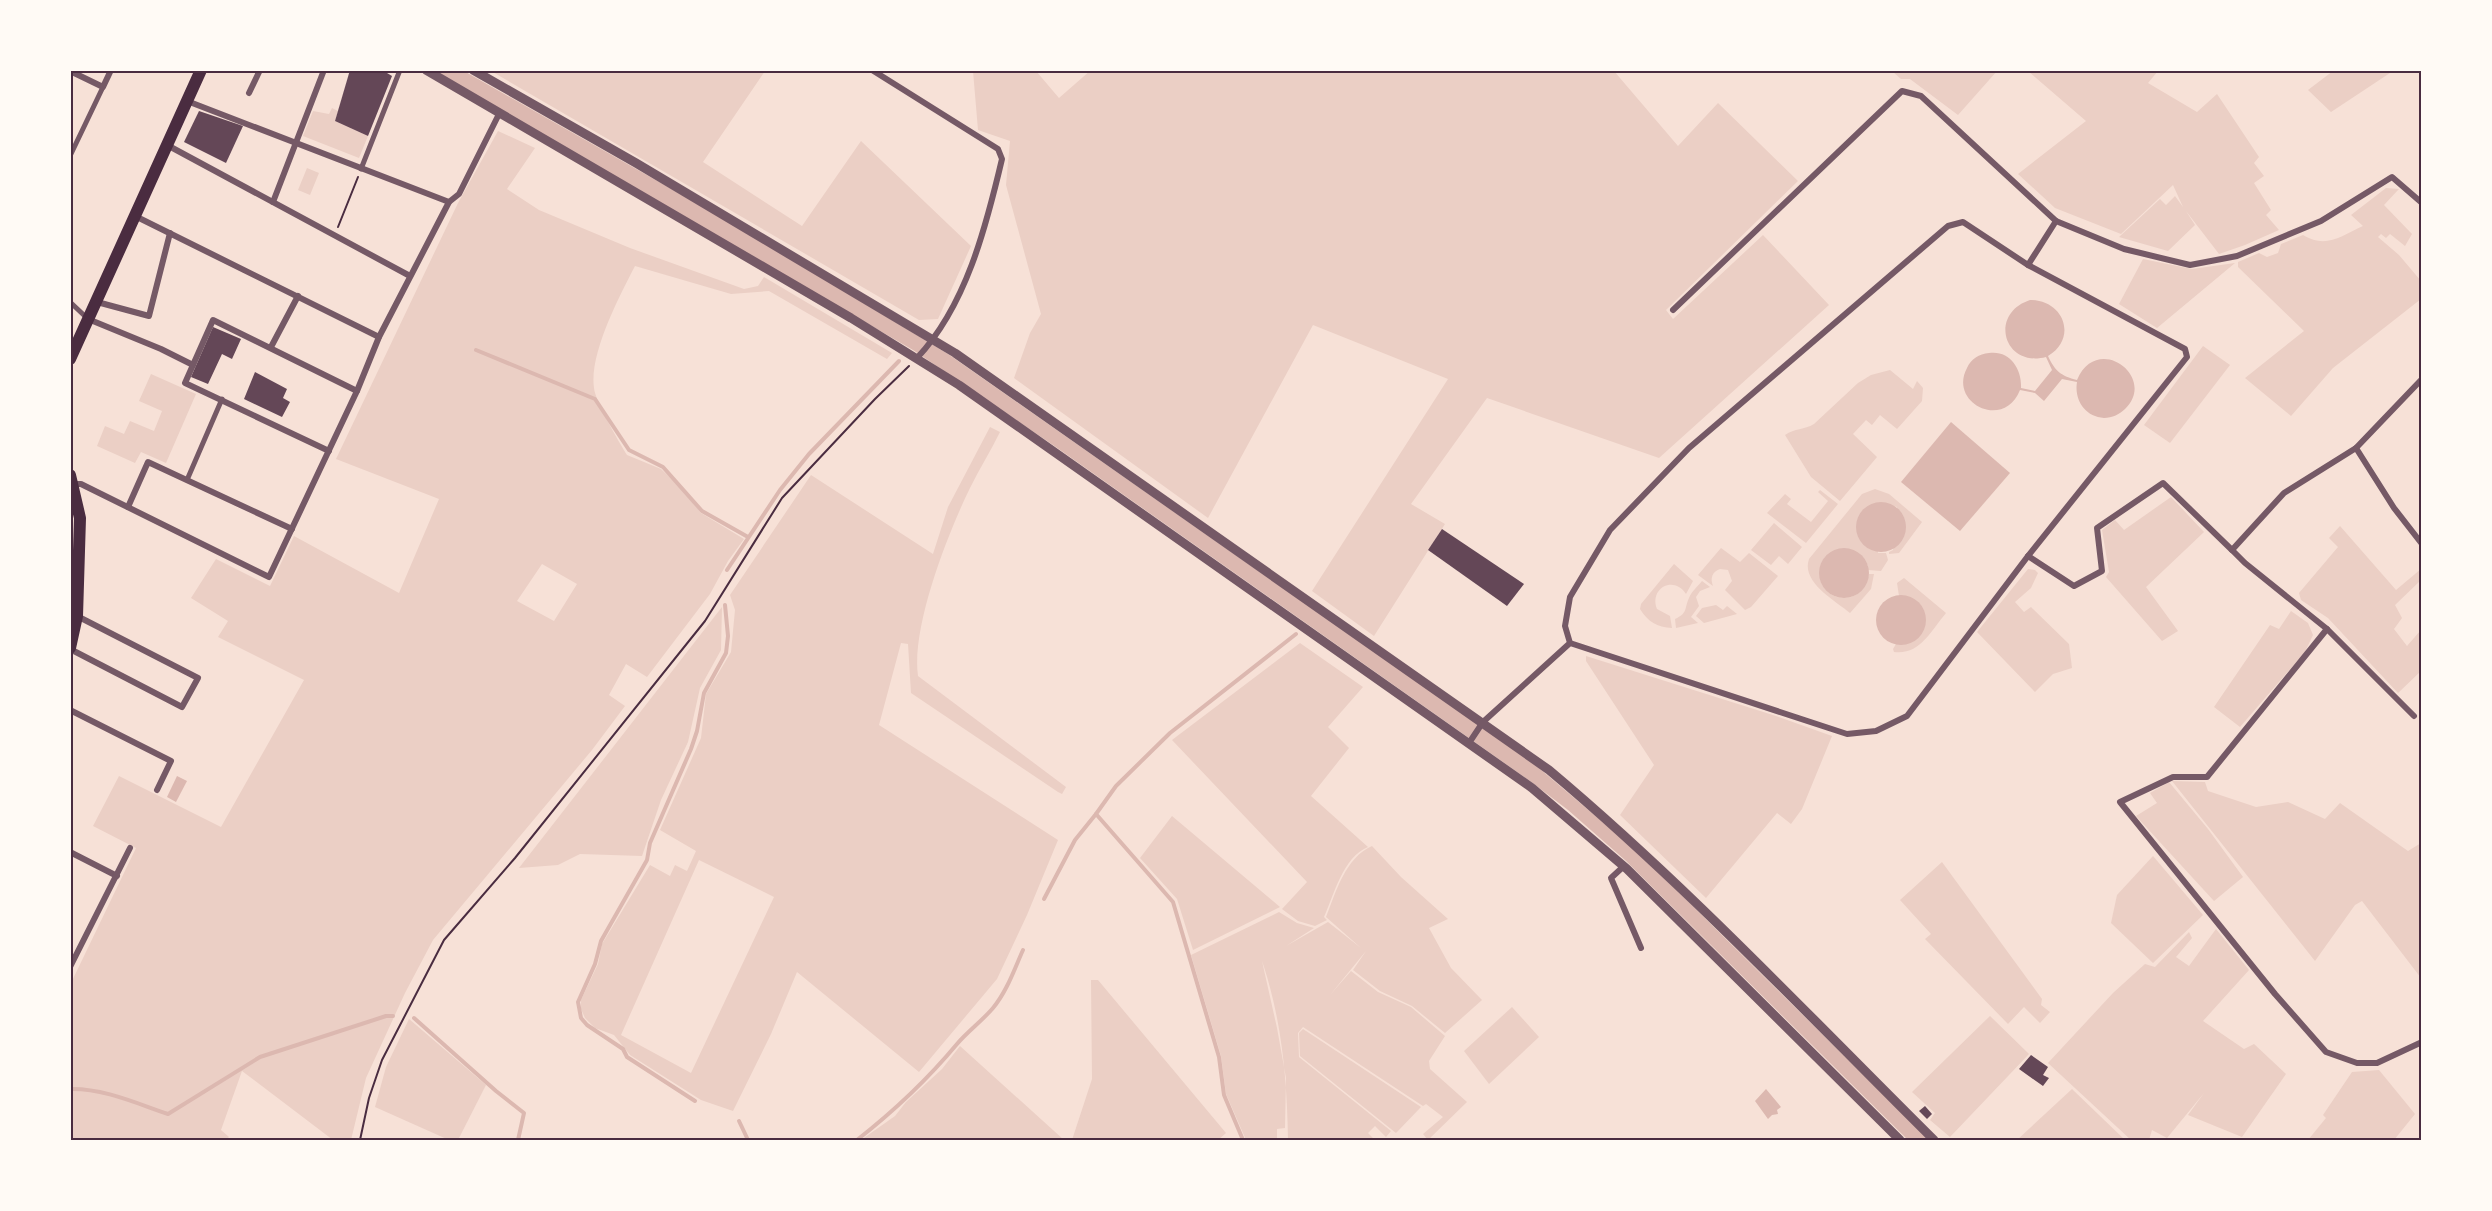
<svg xmlns="http://www.w3.org/2000/svg" width="2492" height="1211" viewBox="0 0 2492 1211" font-family="'Exo 2',sans-serif">
<style>
.green{fill:#ebcfc5;fill-rule:evenodd}
.water{fill:#dcb8b0}
.lines{fill:none;stroke-linecap:round;stroke-linejoin:round}
.stream{stroke:#dcb8b0;stroke-width:4}
.building{fill:#644757}
.path{stroke:#4a2c40;stroke-width:2}
.pedestrian{stroke:#755966;stroke-width:5}
.minor{stroke:#755966;stroke-width:6}
.tertiary{stroke:#755966;stroke-width:9}
.trunk{stroke:#4a2c40;stroke-width:12}
.neatline{fill:none;stroke:#4a2c40;stroke-width:2}
</style>
<rect width="100%" height="100%" fill="#f7e1d7"/>
<g class="green">
<path d="M1091 70 1614 71 1678 146 1718 103 1798 181 1666 310 1673 319 1763 235 1829 305 1659 458 1487 398 1411 504 1445 524 1374 636 1312 591 1448 379 1313 325 1208 518 1014 378 1030 333 1041 314 1006 185 1010 141 978 130 973 71H1036L1059 98Z"/>
<path d="M491 71H765L703 162 802 226 861 141 971 246 938 319 919 320Z"/>
<path d="M1892 71H1997L1958 115 1910 79H1901Z"/>
<path d="M2028 71H2158L2148 83 2197 112 2217 94 2259 157 2254 163 2264 176 2254 183 2271 210 2266 215 2279 230 2245 245 2219 254 2186 211 2195 225 2168 251 2119 237 2160 199 2166 205 2175 196 2183 207 2173 185 2121 234 2055 208 2018 174 2086 121Z"/>
<path d="M2333 71V70L2393 71 2331 112 2308 90Z"/>
<path d="M332 108 338 111 335 121 368 136 359 158 303 136 313 111 329 114Z"/>
<path d="M498 131 535 148 507 189 539 210 630 248 744 289 758 286 764 277 892 353 887 359 769 291 731 294 635 266C619 297 589 354 594 388 595 401 619 442 627 455L661 469 679 486 701 513 744 539 728 561 710 594 647 677 626 664 609 695 625 706 592 750 433 940 405 993 366 1078 351 1140H333L242 1071 221 1130 229 1137 226 1140H71V983L136 848 93 826 119 776 221 827 304 680 218 637 228 621 191 598 216 559 270 586 294 536 399 593 439 499 336 459 458 203ZM542 564 577 584 554 621 517 601Z"/>
<path d="M307 168 319 173 310 195 298 190Z"/>
<path d="M2386 188 2399 189 2384 205 2412 234 2405 246 2390 234 2386 238 2381 234 2378 237 2399 255 2421 281V299L2333 368 2291 416 2245 378 2304 331 2238 267V262L2259 253 2267 257 2278 253 2281 244 2303 235C2326 249 2341 236 2363 226L2351 215Z"/>
<path d="M2143 259 2192 269 2235 263 2157 328 2119 304Z"/>
<path d="M2203 346 2230 365 2170 443 2144 425Z"/>
<path d="M1890 370 1913 389 1917 381 1923 388 1922 401 1897 429 1880 415 1872 425 1866 420 1853 434 1877 457 1840 501 1811 477 1785 435C1795 428 1804 430 1814 424L1858 383 1871 375Z"/>
<path d="M151 374 196 394 166 463 141 452 135 463 97 446 105 426 124 434 130 421 154 431 162 411 139 401Z"/>
<path d="M990 427 1000 432C991 451 979 469 970 488 948 533 911 627 918 676L1066 787 1062 794 1058 792 911 693 908 644 901 643 879 725 1058 840 1027 915 997 979 919 1072 797 972 771 1034 733 1111 701 1100 630 1055 614 1035 595 1028 585 1018 581 1009V1000L598 964 602 944 650 865 670 876 675 865 687 871 696 851 660 830 701 738 706 694 731 652 735 610 730 595 811 475 933 554 948 507ZM699 860 774 897 691 1073 621 1035Z"/>
<path d="M1875 489 1889 494 1922 522 1899 553 1889 554V552L1893 550 1897 507 1880 502 1878 553H1886L1888 560 1881 571 1868 570V565L1826 555C1801 592 1858 620 1869 574H1874L1871 589 1850 613C1834 600 1801 582 1809 559L1862 494Z"/>
<path d="M1820 490 1838 504 1806 543 1767 513 1785 494 1791 499 1787 504 1811 522 1828 501 1818 492Z"/>
<path d="M2171 497 2204 532 2146 587 2178 631 2162 641 2106 577 2109 572 2102 530 2115 520 2124 530Z"/>
<path d="M1774 523 1802 547 1788 564 1779 556 1771 565 1751 550Z"/>
<path d="M2340 526 2396 590 2421 569V580L2395 605 2402 618 2394 629 2407 646 2421 630V671L2398 693 2328 618 2301 600 2299 593 2338 547 2329 538Z"/>
<path d="M1721 548 1740 562 1749 553 1778 576 1751 607 1745 610 1725 590 1732 581 1728 570 1720 569C1712 572 1710 578 1713 586L1698 575Z"/>
<path d="M1674 564 1693 581 1686 594C1674 575 1649 588 1657 609L1670 616 1672 628C1657 627 1648 622 1640 609L1641 604Z"/>
<path d="M2028 569 2035 570 2038 573 2031 588 2015 602 2024 612 2031 607 2069 644 2072 668 2053 674 2035 692 1977 632Z"/>
<path d="M1904 578 1946 613C1930 632 1920 655 1894 652L1893 649 1896 644 1914 641C1935 624 1925 598 1899 596L1897 583Z"/>
<path d="M1702 581 1710 587 1700 591 1696 597 1699 606 1691 617 1698 623 1676 628 1675 619C1688 613 1684 609 1689 598 1691 592 1698 586 1702 581Z"/>
<path d="M1716 605 1723 610 1727 606 1737 614 1704 623 1696 616 1702 608Z"/>
<path d="M722 607 721 650 700 688 688 742 661 800 642 856 580 854 558 865 519 868Z"/>
<path d="M2291 611 2308 623 2313 635 2305 652 2240 727 2214 707 2270 625 2279 629Z"/>
<path d="M1300 643 1363 687 1328 727 1349 748 1311 796 1368 847C1343 857 1334 895 1324 917L1327 920 1315 926 1298 921 1282 909 1307 882 1172 740Z"/>
<path d="M1586 656 1776 716 1832 736 1802 809 1791 824 1777 813 1706 898 1620 815 1654 765 1586 661Z"/>
<path d="M2172 781 2205 782 2208 791 2256 807 2288 802 2325 819 2340 803 2408 851 2421 843V978L2362 901 2355 905 2315 961Z"/>
<path d="M2169 782 2208 829 2243 877 2214 901 2136 816 2157 803 2150 793Z"/>
<path d="M1172 816 1280 907 1193 950 1177 899 1140 858Z"/>
<path d="M1372 846 1401 877 1448 919 1429 928 1451 968 1482 1000 1445 1033 1412 1006 1380 991 1353 970 1366 951 1330 995 1351 971 1378 992 1411 1007 1445 1036 1429 1061 1430 1069 1467 1102 1428 1140 1423 1134 1443 1117 1426 1104 1423 1106 1303 1027 1298 1033 1299 1057 1391 1131 1386 1137 1375 1126 1368 1133 1375 1140H1288C1287 1079 1282 1020 1262 961L1277 1028 1286 1078 1285 1128 1277 1129V1138L1265 1140H1246L1226 1094 1221 1056 1191 955 1279 912 1297 923 1314 928 1286 946 1328 922 1361 948 1326 917C1336 892 1345 858 1372 846Z"/>
<path d="M2153 856 2203 915 2153 963 2111 923 2117 895Z"/>
<path d="M1942 862 2042 999 2041 1005 2050 1012 2040 1023 2024 1007 2008 1024 1925 939 1931 934 1900 900Z"/>
<path d="M2216 929 2249 970 2203 1021 2244 1049 2254 1044 2286 1074 2242 1137 2188 1115 2204 1093 2167 1138 2152 1130 2149 1140H2131L2048 1063 2113 993 2145 964 2155 967 2189 932 2192 938 2176 957 2189 966Z"/>
<path d="M1091 980H1098L1226 1133 1218 1140H1072L1092 1079Z"/>
<path d="M1512 1007 1539 1037 1489 1084 1464 1051Z"/>
<path d="M1990 1016 2029 1054 1950 1137 1930 1120 1935 1113 1912 1092Z"/>
<path d="M409 1019 486 1085 458 1140H449L375 1107 386 1067Z"/>
<path d="M1303 1029 1421 1107 1396 1133 1300 1056 1299 1033Z"/>
<path d="M960 1046 1064 1140H861L895 1116 906 1102 942 1069Z"/>
<path d="M2379 1070 2415 1114 2394 1140H2308L2326 1118 2323 1115 2352 1072Z"/>
<path d="M2072 1089 2125 1140H2017Z"/>
</g>
<g class="water">
<path d="M433 71H464L740 228 948 354 1533 763 1639 853 1929 1140H1908L1625 860 1568 810 1530 781 1053 445 913 350Z"/>
<path d="M2030 300C2064 300 2078 338 2048 356 2055 371 2061 376 2077 380 2097 332 2158 377 2125 409 2120 414 2112 418 2104 418 2085 417 2074 400 2077 382L2062 379 2044 401 2035 393 2020 390C2004 431 1948 403 1967 368 1971 359 1979 354 1989 353 2010 350 2022 369 2021 388L2035 391 2052 370 2046 357C2004 368 1988 314 2030 300Z"/>
<path d="M1951 422 2010 473 1960 531 1901 482Z"/>
<circle cx="1881" cy="527" r="25"/>
<circle cx="1844" cy="573" r="25"/>
<circle cx="1901" cy="620" r="25"/>
<path d="M177 776 187 781 176 802 167 797Z"/>
<path d="M1766 1089 1781 1107 1777 1110 1778 1114 1772 1115 1768 1119 1755 1101Z"/>
</g>
<g class="lines">
<g class="stream">
<path d="M476 350 595 399 629 450 663 467 702 511 748 537"/>
<path d="M727 570 780 490 809 454 899 361"/>
<path d="M1044 899 1075 840 1096 814"/>
<path d="M414 1018 496 1091 524 1113 518 1140"/>
<path d="M70 1089C103 1088 138 1104 168 1114L260 1057 386 1016H393"/>
<path d="M695 1101 627 1057 623 1049 587 1025 581 1018 578 1002 595 964 601 941 647 860 650 843 691 749 697 731 704 693 726 653 728 636 725 605"/>
<path d="M739 1121 748 1140"/>
<path d="M857 1140C894 1111 927 1080 957 1044 968 1031 982 1021 993 1008 1007 991 1014 970 1023 950"/>
<path d="M1243 1140 1224 1095 1219 1057 1173 902 1096 814 1116 786 1170 733 1296 634"/>
</g>
</g>
<g class="building">
<path d="M350 70H382L392 76 368 136 335 121Z"/>
<path d="M199 111 243 126 226 163 184 142Z"/>
<path d="M213 327 241 339 232 359 222 354 208 384 191 377Z"/>
<path d="M255 372 287 389 283 398 290 402 282 417 244 399Z"/>
<path d="M1442 529 1524 584 1507 606 1428 550Z"/>
<path d="M2031 1055 2048 1067 2043 1075 2049 1078 2043 1086 2019 1069Z"/>
<path d="M1925 1106 1932 1114 1927 1119 1919 1111Z"/>
</g>
<g class="lines">
<g class="path">
<path d="M338 227 358 177"/>
<path d="M360 1140 369 1098 382 1060 444 940 515 858 705 621 782 498 875 399 909 366"/>
</g>
<g class="pedestrian">
<path d="M70 156 103 87"/>
<path d="M361 169 400 70"/>
<path d="M70 302 88 319"/>
<path d="M187 480 222 399"/>
</g>
<g class="minor">
<path d="M872 70 998 149 1002 159C986 227 966 306 917 358"/>
<path d="M70 71 103 87 111 70"/>
<path d="M249 93 260 70"/>
<path d="M187 101 449 202"/>
<path d="M167 145 410 276"/>
<path d="M273 202 324 70"/>
<path d="M135 216 379 337"/>
<path d="M2028 265 2056 221 2124 249 2190 265 2237 256 2321 221 2392 177 2422 203"/>
<path d="M97 302 149 316 170 233"/>
<path d="M1673 310 1902 91 1921 96 2056 221"/>
<path d="M88 319 161 349 193 365"/>
<path d="M271 347 298 296"/>
<path d="M2356 448 2394 508 2422 544"/>
<path d="M329 451 185 383 213 320 357 391"/>
<path d="M73 484H81L269 577 357 391 379 337 449 202 459 194 499 114"/>
<path d="M128 507 148 462 292 529"/>
<path d="M2232 550 2245 563 2327 629 2414 716"/>
<path d="M2028 556 2074 586 2102 571 2097 528 2163 483 2232 550 2284 493 2356 448 2422 379"/>
<path d="M2327 629 2207 777H2173L2120 802 2275 994 2326 1052 2357 1063H2377L2422 1042"/>
<path d="M70 649 182 707 198 678 77 616"/>
<path d="M70 710 171 761 157 790"/>
<path d="M1469 743 1483 722 1570 643 1847 734 1876 731 1907 716 2028 556 2187 357 2185 349 2028 265 1963 222 1948 226 1689 448 1610 530 1570 597 1565 626 1570 643"/>
<path d="M70 852 117 876"/>
<path d="M1624 866 1611 878 1641 948"/>
<path d="M70 967 130 848"/>
</g>
<g class="tertiary">
<path d="M426 70 851 318 959 385 1532 788 1627 869 1900 1140"/>
<path d="M473 70 636 163 955 353 1549 770C1686 885 1808 1015 1934 1140"/>
</g>
<g class="trunk">
<path d="M70 359 201 70"/>
<path d="M70 475 80 518 77 616 70 648"/>
</g>
</g>
<rect width="2492" height="1211" fill="none" stroke="#fffaf5" stroke-width="144"/>
<rect x="72" y="72" width="2348" height="1067" class="neatline"/>
</svg>
